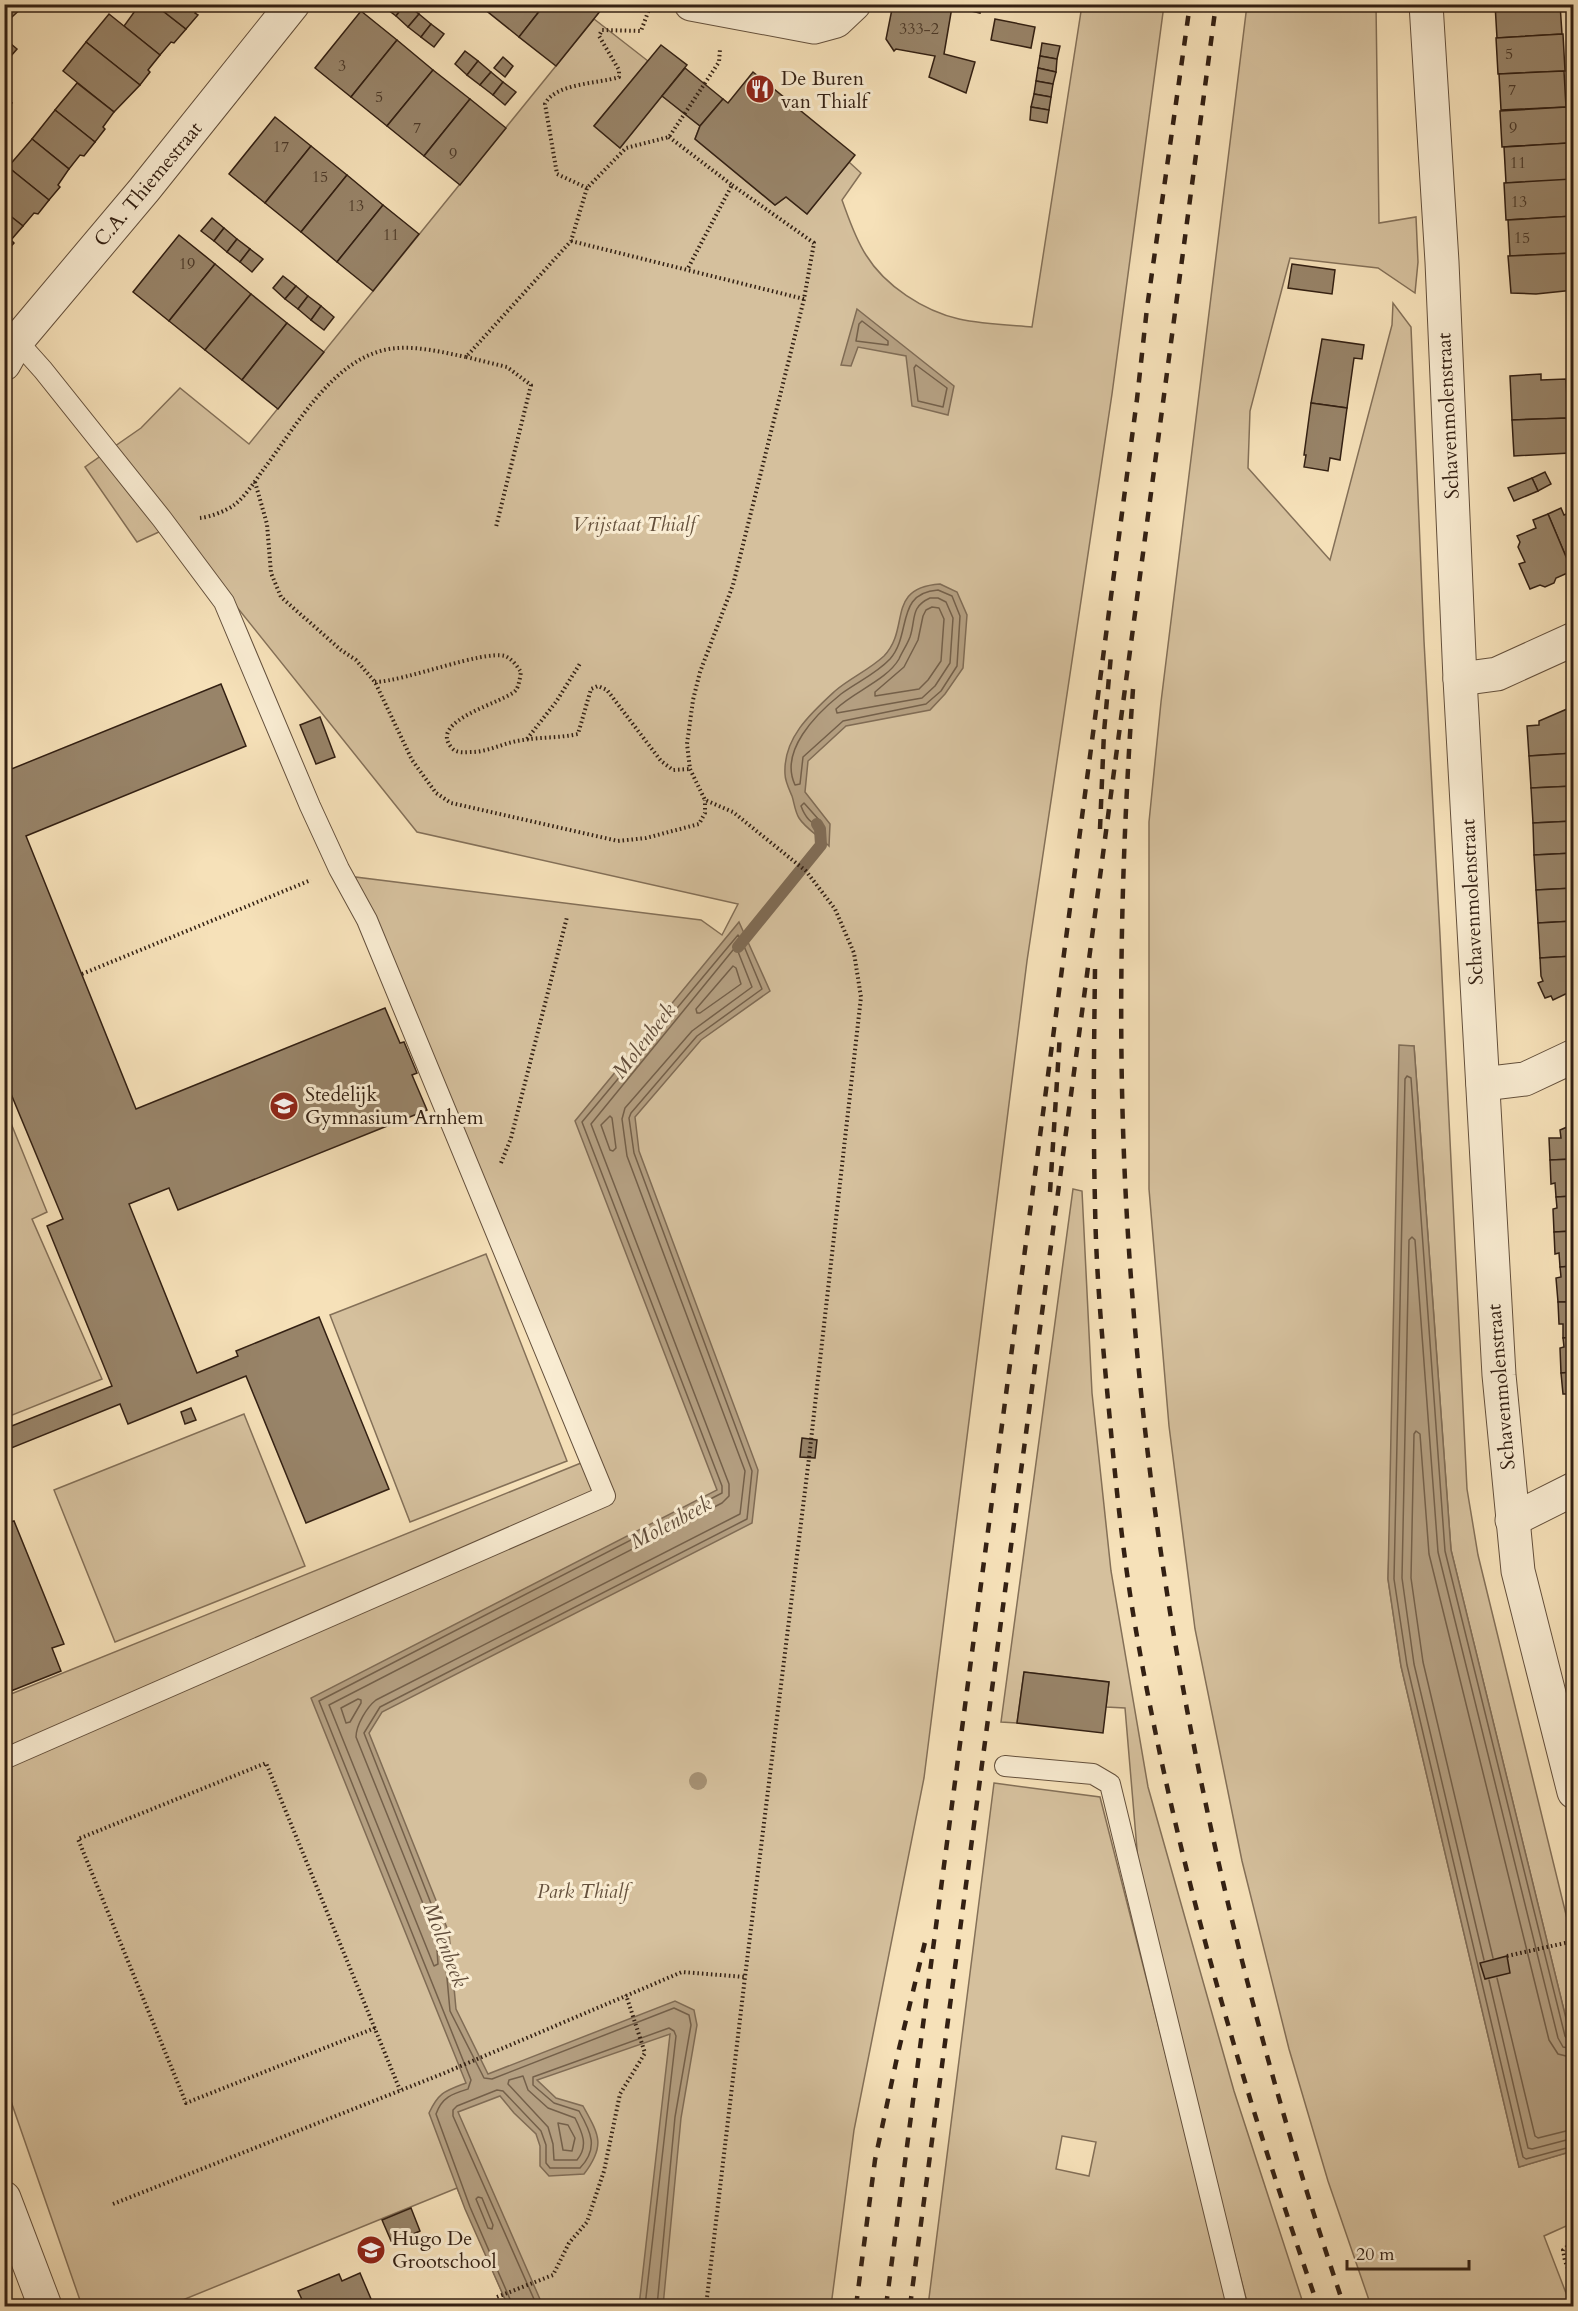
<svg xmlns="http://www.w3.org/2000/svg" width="1578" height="2311" viewBox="0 0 1578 2311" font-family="Cardo,serif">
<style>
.green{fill:#d5c09d;stroke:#847058;stroke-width:1.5;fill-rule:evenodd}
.water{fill:#b49f81;stroke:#806c55;stroke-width:1.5}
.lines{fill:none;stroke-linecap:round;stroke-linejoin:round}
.shore{stroke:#74604a;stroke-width:1.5}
.stream{stroke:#806c55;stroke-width:12}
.building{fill:#988469;stroke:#332013;stroke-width:1.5}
.service-casing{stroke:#64503c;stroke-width:22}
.minor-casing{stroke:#64503c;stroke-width:35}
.path{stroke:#332013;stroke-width:4;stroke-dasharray:1.5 3;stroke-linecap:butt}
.service{stroke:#f9ecd2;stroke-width:20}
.minor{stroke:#f9ecd2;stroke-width:33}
.rail{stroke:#332013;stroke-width:4.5;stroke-dasharray:10 10;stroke-linecap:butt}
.tree{fill:#a69174}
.labels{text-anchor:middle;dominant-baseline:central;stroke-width:6;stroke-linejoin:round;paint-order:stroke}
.number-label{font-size:16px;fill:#4c3928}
.poi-label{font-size:20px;fill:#332013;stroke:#f9ecd2;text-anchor:start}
.street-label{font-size:20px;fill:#332013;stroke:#f9ecd2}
.park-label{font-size:20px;font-style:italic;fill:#64503c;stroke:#f9ecd2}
.water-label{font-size:21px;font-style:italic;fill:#604c3a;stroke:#f9ecd2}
</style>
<rect width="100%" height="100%" fill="#f6e1b9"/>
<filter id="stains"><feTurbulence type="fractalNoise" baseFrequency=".00333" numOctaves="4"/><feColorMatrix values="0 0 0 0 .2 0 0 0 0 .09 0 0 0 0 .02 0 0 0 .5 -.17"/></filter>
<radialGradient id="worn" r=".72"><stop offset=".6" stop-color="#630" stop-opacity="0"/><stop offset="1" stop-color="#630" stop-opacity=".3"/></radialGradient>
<g class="green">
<path d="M1082 5H1164L1112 394 1027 961 924 1778 854 2130 831 2306H508L457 2188 168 2306H82L5 2084 4 1680 11 1694 581 1463 412 1012 355 877 701 920 722 935 738 904 417 832 172 526 137 542 85 467 141 428 180 388 249 444 594 19 648 61 594 126 620 148 662 96 700 126 695 139 775 205 786 197 807 214 849 162 861 173 842 200C849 219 855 238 866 255 885 286 924 311 959 319 982 324 1008 325 1032 327Z"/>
<path d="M1247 5H1376L1379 223 1416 217 1418 262 1415 293 1378 268 1290 258 1250 411 1248 468 1330 560 1392 325 1393 303 1411 327 1424 641 1440 935 1467 1489 1478 1555 1573 1943V2047L1451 1550 1414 1046H1408L1388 1579 1401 1666 1519 2167 1573 2151V2223L1544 2236 1571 2306H1371L1328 2181 1289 2049 1242 1861 1195 1629 1169 1426 1149 1189V822L1161 702Z"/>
<path d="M4 1106 47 1212 32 1219 102 1379 5 1418Z"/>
<path d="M1073 1189 1082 1191 1092 1393 1111 1571 1148 1787 1234 2091 1304 2306H1248L1204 2137 1139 1873 1125 1708 1106 1707 1109 1682 1024 1672 1017 1723 1001 1722Z"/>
<path d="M486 1254 567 1461 410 1522 330 1315Z"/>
<path d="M244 1414 305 1566 115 1642 54 1490Z"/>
<path d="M994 1783 1100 1797 1230 2306H928ZM1062 2136 1096 2142 1089 2176 1056 2169Z"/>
</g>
<g class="water">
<path d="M857 309 954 386 948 415 912 406 906 356 858 347 851 366 841 365Z"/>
<path d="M940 584 957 592 967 615 963 668 945 694 930 710 846 726 808 761 805 792 830 824 829 846C820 837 805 828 799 818 795 812 794 802 792 796 789 789 785 781 785 774 783 738 811 713 835 691 850 678 869 670 884 656 911 628 885 588 940 584Z"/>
<path d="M739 922 770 991 701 1040 635 1117 639 1151 758 1470 752 1523 382 1712 369 1733 449 1933 456 2009 488 2074 675 2001 694 2010 697 2025 681 2118 663 2306H639L670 2034 537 2080 556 2098 583 2106C599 2135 606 2145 584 2174L549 2176 540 2166V2146L536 2134 514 2113 500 2096 458 2112 543 2306H508L465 2209 429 2113C439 2092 445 2091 466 2083L311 1698 717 1490 575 1121Z"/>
<path d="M1399 1045 1414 1046 1451 1550 1573 2047V2151L1519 2167 1401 1666 1388 1579Z"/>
</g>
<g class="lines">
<g class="shore">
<path d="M862 321 888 341V345L856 341 859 324Z"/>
<path d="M916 365 947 388 943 407 918 401 914 368Z"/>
<path d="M938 590 952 596 960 616 957 666 941 691 926 704 843 721 803 757 800 784 795 785C779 751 816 714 841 694 857 682 876 674 890 659 912 634 895 593 938 590Z"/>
<path d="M930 598H938L946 602 953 618 950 663 935 686 922 698 837 713 836 709C853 692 887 680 899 659 902 652 907 645 910 637 916 619 910 607 930 598Z"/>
<path d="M932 607 939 608 944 619 941 661 928 680 919 689 875 696V692L904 667 918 640 923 616 926 610Z"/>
<path d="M804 803 820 821 819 825C810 824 804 814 801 806Z"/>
<path d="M737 949 752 987 692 1031 625 1108 622 1119 627 1156 745 1471 740 1514 376 1700C367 1707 356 1725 356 1737L436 1936 438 1964 434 1966 329 1705 722 1503 729 1496V1484L591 1124 733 950Z"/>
<path d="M733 966 736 968 741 984 700 1013H697L696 1009Z"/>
<path d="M610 1116 612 1118 616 1148 613 1151 610 1150 601 1125Z"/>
<path d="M358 1699 361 1700V1703L350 1722 346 1723 341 1708Z"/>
<path d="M1493 1958 1423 1662 1411 1578 1414 1434 1416 1431 1420 1434 1429 1554 1549 2040 1558 2054 1574 2058"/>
<path d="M1484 1960 1414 1664 1402 1578 1409 1240 1412 1237 1415 1240 1438 1552 1558 2038 1563 2047 1574 2049"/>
<path d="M1497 1978 1535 2136 1538 2138 1574 2129"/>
<path d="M1489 1980 1528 2148 1532 2149 1574 2138"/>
<path d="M1574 2042 1568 2040 1565 2036 1445 1551 1411 1078 1407 1076 1405 1079 1394 1579 1407 1665 1523 2157 1526 2159 1574 2146"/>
<path d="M523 2076 528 2090 548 2108 575 2118C582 2132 589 2146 577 2160H554L553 2144 548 2127 508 2084 509 2080Z"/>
<path d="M558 2123 568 2125 575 2138 572 2151 563 2150Z"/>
<path d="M478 2197 482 2198 493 2225 492 2229 488 2228 476 2199Z"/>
<path d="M513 2306 470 2207 436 2114C442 2097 452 2094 468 2089L471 2080 319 1701 722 1493V1486L582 1122 738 935 741 939 762 989 697 1036 631 1113 629 1118 634 1153 752 1471 747 1519 380 1707 364 1733 443 1934 450 2011 484 2078 492 2079 674 2008 689 2015 691 2025 675 2117 657 2306"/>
<path d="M537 2306 453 2116V2110L457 2106 497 2090 503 2091 541 2131 546 2145V2163L550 2168H580C599 2148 591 2132 579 2111L554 2103 533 2085V2077L669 2028 674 2031 676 2036 645 2306"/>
</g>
<path class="stream" d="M738 947 821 845 820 829 817 824"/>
</g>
<g class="building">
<path d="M4 4H26L12 17 4 8Z"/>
<path d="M140 4H154L186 29 174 43 171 42 160 55 124 26Z"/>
<path d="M154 4H202L195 13 198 15 186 29Z"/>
<path d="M384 4H405L396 16 383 6Z"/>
<path d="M405 4 419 14 408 27 396 16Z"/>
<path d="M486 4H545L519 37 483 8Z"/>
<path d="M545 4H594L601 10 556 66 519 37Z"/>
<path d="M893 4H941L952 7 944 54 975 62 966 93 929 77 935 56 896 49 894 51 886 39Z"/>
<path d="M941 4H981L980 13Z"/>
<path d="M1495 4H1560L1562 34 1497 38Z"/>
<path d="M361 11 397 40 351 97 315 68Z"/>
<path d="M109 14 160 55 148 70 150 72 140 85 86 42Z"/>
<path d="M419 14 431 24 421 37 408 27Z"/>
<path d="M995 19 1035 27 1031 48 991 40Z"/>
<path d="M431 24 444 34 434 47 421 37Z"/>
<path d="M1563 34 1565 71 1498 74 1496 38Z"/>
<path d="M4 38 17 49 4 64Z"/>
<path d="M397 40 433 70 387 126 351 97Z"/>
<path d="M86 42 140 85 114 112 63 71Z"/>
<path d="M1042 43 1060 46 1057 59 1040 56Z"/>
<path d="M661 45 687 65 620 148 594 126Z"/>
<path d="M465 51 478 61 467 75 455 64Z"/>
<path d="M1040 56 1057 59 1056 72 1038 68Z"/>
<path d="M503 57 513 66 505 77 494 68Z"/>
<path d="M478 61 491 72 480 85 467 75Z"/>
<path d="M685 68 723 99 700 126 662 96Z"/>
<path d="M1038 68 1056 72 1053 84 1036 81Z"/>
<path d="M433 70 470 99 424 156 387 126Z"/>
<path d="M1564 71 1566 107 1501 110 1499 74Z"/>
<path d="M491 72 503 82 493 95 480 85Z"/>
<path d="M753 72 855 155 807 214 786 197 775 205 695 139 700 126 723 99 728 103Z"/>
<path d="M1036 81 1053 84 1051 97 1034 94Z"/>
<path d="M503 82 516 92 505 105 493 95Z"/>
<path d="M77 83 114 112 103 127 105 129 95 142 55 110Z"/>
<path d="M1034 94 1051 97 1049 110 1031 107Z"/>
<path d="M4 97 12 103 4 113Z"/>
<path d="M470 99 506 128 460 185 424 156Z"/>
<path d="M1031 107 1049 110 1047 123 1030 120Z"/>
<path d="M1567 107 1570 143 1502 147 1500 111Z"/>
<path d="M55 110 95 142 84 156 80 155 69 169 32 139Z"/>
<path d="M275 117 311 146 265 203 229 174Z"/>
<path d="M32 139 69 169 58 185 60 187 49 200 8 167Z"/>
<path d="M1568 143 1571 180 1506 183 1504 147Z"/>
<path d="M311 146 347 175 301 232 265 203Z"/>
<path d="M8 167 49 200 38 214 34 213 23 226 4 211V172Z"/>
<path d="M347 175 383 205 337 262 301 232Z"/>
<path d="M1572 179 1574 216 1506 220 1504 183Z"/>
<path d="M383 205 419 234 373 291 337 262Z"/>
<path d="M4 211 23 226 11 240 14 243 4 254Z"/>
<path d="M1573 216 1574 253 1510 256 1508 220Z"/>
<path d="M212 218 224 228 214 241 201 231Z"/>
<path d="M224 228 237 239 227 252 214 241Z"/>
<path d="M179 235 215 264 169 321 133 292Z"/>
<path d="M237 239 250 249 240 262 227 252Z"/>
<path d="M250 249 263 259 252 272 240 262Z"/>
<path d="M1574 253V290L1536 294 1511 293 1508 256Z"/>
<path d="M215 264 251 294 205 350 169 321Z"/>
<path d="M1292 264 1335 270 1332 294 1288 288Z"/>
<path d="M283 276 296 286 285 299 273 288Z"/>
<path d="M296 286 308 296 298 309 285 299Z"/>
<path d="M251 294 287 323 242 380 205 350Z"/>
<path d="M308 296 321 306 311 320 298 309Z"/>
<path d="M321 306 334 317 324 330 311 320Z"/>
<path d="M287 323 324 352 278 409 242 380Z"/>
<path d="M1322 339 1364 345 1362 359 1354 358 1347 408 1311 403Z"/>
<path d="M1541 374V380L1566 379 1568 418 1512 420 1510 376Z"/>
<path d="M1311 403 1347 408 1340 460 1330 458 1328 471 1304 467 1306 455H1304Z"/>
<path d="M1568 418 1570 453 1514 456 1512 420Z"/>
<path d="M1545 472 1551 484 1538 491 1532 478Z"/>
<path d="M1532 478 1538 491 1514 501 1508 488Z"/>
<path d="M1561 508 1564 515 1574 511 1572 571 1548 514Z"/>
<path d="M1548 514 1572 571 1556 578 1554 583 1545 587 1540 585 1530 589 1519 564 1525 562 1518 547 1520 542 1517 536 1536 528 1533 520Z"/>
<path d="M221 684 246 746 26 836 136 1109 385 1008 400 1043 404 1042 417 1073 412 1075 427 1110 178 1210 169 1188 129 1204 197 1373 238 1356 236 1351 319 1317 389 1489 306 1523 246 1376 128 1424 120 1404 4 1451V1429L112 1386 47 1226 63 1219 4 1077V772Z"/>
<path d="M1574 706V753L1529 756 1527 726 1539 725V721Z"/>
<path d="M320 717 335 757 316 764 300 725Z"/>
<path d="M1574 753V786L1531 788 1529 756Z"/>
<path d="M1574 786V821L1533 823 1531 788Z"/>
<path d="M1574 821V853L1534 855 1533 823Z"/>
<path d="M1574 853V888L1536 890 1534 855Z"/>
<path d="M1574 888V921L1538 923 1536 890Z"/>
<path d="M1574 921V956L1540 958 1538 923Z"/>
<path d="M1574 956V990L1553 1000 1551 996 1545 998 1538 983 1543 981 1541 976 1540 958Z"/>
<path d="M1574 1124V1159L1550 1160 1549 1138H1561L1560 1130Z"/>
<path d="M1574 1159V1196L1556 1197 1555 1183 1551 1184 1550 1160Z"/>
<path d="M1574 1196V1231L1554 1232 1553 1209 1557 1208 1556 1197Z"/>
<path d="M1574 1231V1266L1560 1267 1559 1253 1555 1254 1554 1232Z"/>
<path d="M1574 1266V1302H1558L1556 1278 1561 1277 1560 1267Z"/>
<path d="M1558 1302H1574V1337L1563 1338V1324H1559Z"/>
<path d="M1574 1337V1372L1561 1373 1560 1348 1564 1347 1563 1338Z"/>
<path d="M1574 1372V1414L1567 1400V1394H1563L1561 1373Z"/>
<path d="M191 1408 196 1420 185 1424 181 1412Z"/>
<path d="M802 1438 817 1440 815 1458 800 1457Z"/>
<path d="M4 1509 10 1522 14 1521 64 1644 52 1648 61 1671 11 1691 4 1676Z"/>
<path d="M1024 1672 1109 1682 1103 1733 1017 1723Z"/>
<path d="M1507 1956 1510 1973 1485 1979 1480 1963Z"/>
<path d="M411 2208 420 2231 392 2243 382 2220Z"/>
<path d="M360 2273 374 2306H305L298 2291 339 2274 342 2281Z"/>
</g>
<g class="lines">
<g class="service-casing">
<g id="service">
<path d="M4 1759 605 1496 367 920 339 869 310 806 224 602 162 519 43 370 17 341"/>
<path d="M1005 1766 1093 1774 1110 1784 1237 2306"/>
</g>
</g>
<g class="minor-casing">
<g id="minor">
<path d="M691 4 814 27 836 21 854 4"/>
<path d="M1426 4 1442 262 1460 679 1499 1375 1518 1571 1574 1792"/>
<path d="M4 364 17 341 144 190 293 4"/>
<path d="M1460 679 1497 674 1574 639"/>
<path d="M1483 1084 1525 1079 1574 1056"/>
<path d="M1512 1520 1574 1489"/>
<path d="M4 2198 45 2306"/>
</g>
</g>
<g class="path">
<path d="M669 137 732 185 687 270"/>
<path d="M587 188 557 174 545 104C555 83 598 84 619 77V70L599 36 602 30 641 31 651 4"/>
<path d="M571 241 804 299"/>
<path d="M466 357 507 367 531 385 496 527"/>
<path d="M255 482 267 524 271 573 281 597 341 650 356 660 375 682 412 760 436 793 451 803 618 841 646 838 699 824 705 813V800"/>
<path d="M200 518C210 517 226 511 234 505 245 497 255 481 263 470 296 427 332 359 389 349 415 345 441 352 466 357L571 241 587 188 626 148 669 137 719 62 720 49"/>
<path d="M375 682C406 681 483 650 505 656 512 659 517 666 521 672 520 677 519 686 516 690 507 702 426 720 452 748 457 754 466 752 474 752 490 751 506 742 523 740 541 737 560 738 578 734L591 689 598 686 607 690 661 761 673 770 690 769"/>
<path d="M527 739 556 702 581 662"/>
<path d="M82 974 311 880"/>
<path d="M501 1163 511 1138 567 917"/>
<path d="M1507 1956 1574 1941"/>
<path d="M375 2028 186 2103 78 1839 266 1763 400 2090"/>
<path d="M113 2204 442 2074 682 1972 745 1977 809 1458 861 997 854 953 835 909 806 871 733 812 705 800 690 769 687 744 693 700 700 672 733 585 804 299 814 243 732 185"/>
<path d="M1574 2241 1563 2250 1565 2261 1574 2284"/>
<path d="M497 2297 553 2275 569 2243 587 2222 604 2171 620 2094 645 2053 626 1995"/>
<path d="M706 2306 745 1977"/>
</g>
<use href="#service" class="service"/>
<use href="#minor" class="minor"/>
<g class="rail">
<path d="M1133 689C1119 889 1116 1092 1132 1291 1158 1637 1233 1979 1344 2306"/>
<path d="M1100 829 1104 732 1111 655"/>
<path d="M1095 969C1094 1047 1093 1125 1095 1203 1096 1276 1103 1348 1110 1421 1116 1487 1123 1553 1134 1619 1174 1853 1240 2082 1318 2306"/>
<path d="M1050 1192 1060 1033"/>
<path d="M856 2306 875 2160 898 2053 926 1938"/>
<path d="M886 2306 1137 399 1147 308 1190 4"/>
<path d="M910 2306 1216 4"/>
</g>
</g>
<circle class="tree" cx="698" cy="1781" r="9"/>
<defs>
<g id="restaurant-disc" transform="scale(1.5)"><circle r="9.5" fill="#8f2418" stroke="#f9ecd2"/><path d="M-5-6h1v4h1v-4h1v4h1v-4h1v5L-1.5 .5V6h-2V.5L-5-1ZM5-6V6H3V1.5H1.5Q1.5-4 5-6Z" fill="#fff"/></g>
<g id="school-disc" transform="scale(1.5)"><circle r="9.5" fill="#8f2418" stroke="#f9ecd2"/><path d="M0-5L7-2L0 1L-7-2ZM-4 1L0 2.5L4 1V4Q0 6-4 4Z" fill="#fff"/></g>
</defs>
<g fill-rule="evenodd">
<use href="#restaurant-disc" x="760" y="89"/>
<use href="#school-disc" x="284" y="1106"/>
<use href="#school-disc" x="371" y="2250"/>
</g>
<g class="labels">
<g class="number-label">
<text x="919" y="29">333-2</text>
<text x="1509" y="54">5</text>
<text x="342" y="66">3</text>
<text x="1512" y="90">7</text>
<text x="379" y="97">5</text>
<text x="417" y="128">7</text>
<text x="1513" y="128">9</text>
<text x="281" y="147">17</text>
<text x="453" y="154">9</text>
<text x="1518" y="163">11</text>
<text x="320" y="177">15</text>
<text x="1519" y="202">13</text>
<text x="356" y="206">13</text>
<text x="391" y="235">11</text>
<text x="1522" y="238">15</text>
<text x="187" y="264">19</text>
</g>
<g class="poi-label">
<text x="781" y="78">De Buren<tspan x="781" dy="23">van Thialf</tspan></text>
<text x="305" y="1094">Stedelijk<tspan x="305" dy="23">Gymnasium Arnhem</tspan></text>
<text x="392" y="2238">Hugo De<tspan x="392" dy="23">Grootschool</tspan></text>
</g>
<g class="street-label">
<text transform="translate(148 184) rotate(-50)">C.A. Thiemestraat</text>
<text transform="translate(1448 416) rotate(-93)">Schavenmolenstraat</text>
<text transform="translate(1472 902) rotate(-93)">Schavenmolenstraat</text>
<text transform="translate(1501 1387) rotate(-95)">Schavenmolenstraat</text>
</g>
<g class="park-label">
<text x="634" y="524">Vrijstaat Thialf</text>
<text x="583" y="1891">Park Thialf</text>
</g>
<g class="water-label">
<text transform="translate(644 1041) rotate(-52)">Molenbeek</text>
<text transform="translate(671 1523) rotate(-28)">Molenbeek</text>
<text transform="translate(445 1945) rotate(69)">Molenbeek</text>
</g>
</g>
<rect width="1578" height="2311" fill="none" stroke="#f6e1b9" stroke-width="24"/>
<rect x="6" y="6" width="1566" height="2299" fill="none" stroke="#332013" stroke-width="3"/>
<rect x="12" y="12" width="1554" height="2287" fill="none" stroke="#332013" stroke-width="1.5"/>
<path d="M1347 2260v9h122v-9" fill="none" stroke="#332013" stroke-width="3"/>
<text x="1356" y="2260" font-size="18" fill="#332013" stroke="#f9ecd2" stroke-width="4.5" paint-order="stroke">20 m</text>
<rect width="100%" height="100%" filter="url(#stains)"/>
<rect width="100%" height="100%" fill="url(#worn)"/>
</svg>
